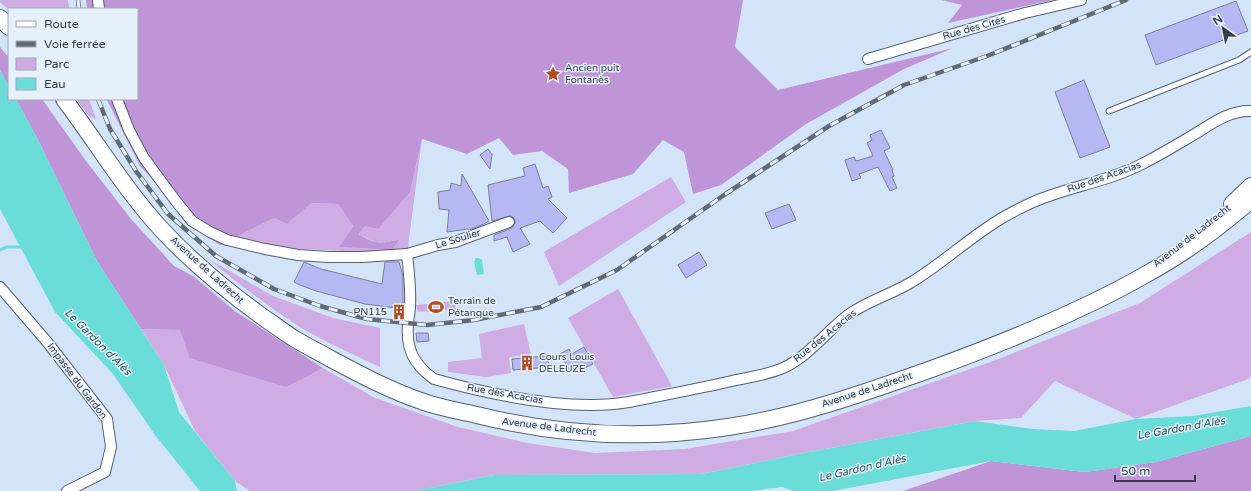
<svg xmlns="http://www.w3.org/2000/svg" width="1251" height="491" viewBox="0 0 1251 491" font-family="'Varela Round',sans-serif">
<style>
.green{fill:#d0ace4}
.forest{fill:#c095d8}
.water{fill:#6addd9}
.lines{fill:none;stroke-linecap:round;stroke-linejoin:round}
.stream{stroke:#6addd9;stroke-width:3}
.building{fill:#b6b8f3;stroke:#7c7d92}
.service-casing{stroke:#526171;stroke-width:7}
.minor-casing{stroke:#526171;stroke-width:12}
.primary-casing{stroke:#526171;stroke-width:18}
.service{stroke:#fff;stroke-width:5}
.minor{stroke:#fff;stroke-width:10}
.primary{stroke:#fff;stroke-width:16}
.rail-casing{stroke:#616b76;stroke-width:4.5}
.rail{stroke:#e6f1fd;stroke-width:3;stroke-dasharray:9;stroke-linecap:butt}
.labels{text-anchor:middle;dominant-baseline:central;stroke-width:3;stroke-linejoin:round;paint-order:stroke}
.street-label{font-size:10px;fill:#363d44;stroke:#e6f1fd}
.poi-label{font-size:10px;fill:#363d44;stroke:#e6f1fd;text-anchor:start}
.water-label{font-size:11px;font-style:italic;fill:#265856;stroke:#e6f1fd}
</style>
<rect width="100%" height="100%" fill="#d3e4f8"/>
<g class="green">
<path d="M0 0H68L69 9H9V10L0 2Z"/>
<path d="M76 99H89L96 119 89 116Z"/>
<path d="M422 139 407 254 220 245 274 218 287 224 312 203 338 204 353 226 339 247 392 250 400 239C380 244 377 245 359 234L365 226 410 192Z"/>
<path d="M671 177 686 202 559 286 544 252Z"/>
<path d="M1251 232V376L1248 379 1136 419 1055 381 1021 418 975 421 799 454 701 474 494 475 415 491H250L235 481 195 431 164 365 141 329 180 330 286 387 305 378 323 368 375 398 458 427 527 443 595 453 685 449 793 431 996 360 1140 303Z"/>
<path d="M207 258 273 296 333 318 380 328V367C354 355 328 343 303 329 269 308 238 283 207 258Z"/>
<path d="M618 289 672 386 613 397 568 318Z"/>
<path d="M455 301 456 309 418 312 416 305Z"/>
<path d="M524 324 531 355 509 357 511 373 486 377 448 372V362L482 358 479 334Z"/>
</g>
<g class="forest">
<path d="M86 0H743L735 47 778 90 953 48 904 69 806 124 721 185 693 194 684 152 663 140 633 174 569 193 568 169 542 151 513 155 499 138 467 154 422 139 410 192 378 229 365 226 359 234C375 245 382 244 400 239L392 250 339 247 353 226 338 204 312 203 287 224 274 218 220 245 199 231 140 166 107 100V99H137V9H87Z"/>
<path d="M941 0H1053L948 23 962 5Z"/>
<path d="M0 47 9 58V87L0 70Z"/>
<path d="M16 99H42L86 161 131 219 174 266 193 276 236 312 323 368 305 378 286 387 190 358 180 330 141 329 97 261 39 142Z"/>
<path d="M1251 436V491H903L991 461 1085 472 1156 462Z"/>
</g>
<g class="water">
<path d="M0 70 9 87V99H16L39 142 97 261 164 365 179 412 235 481 237 491H200L155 435 113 374 55 312 0 209Z"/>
<path d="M476 258H479L482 260 484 274 477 275 474 262Z"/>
<path d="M1251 406V436L1156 462 1085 472 991 461 833 491H794L782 487 751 491H415L494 475 701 474 799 454 975 421 1032 429 1074 431 1136 419 1193 416Z"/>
</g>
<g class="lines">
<path class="stream" d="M0 250 7 247H23"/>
</g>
<g class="building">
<path d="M1236 1 1248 31 1156 65 1145 35Z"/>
<path d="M1084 80 1110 147 1080 158 1055 92Z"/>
<path d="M881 130 890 148 884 151 893 170H892L894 176 892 177 897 188 890 191 878 167 859 174 861 178 852 181 845 160 854 157 856 161 873 156 867 143 872 140 870 135Z"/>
<path d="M488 149 492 154 490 169 480 155Z"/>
<path d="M535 164 543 188 548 186 552 197 548 199 567 218 553 233 540 221 520 228 530 244 513 252 507 237 494 241V235L512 228 515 223V220L513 217 510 216 492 221 488 185 525 176 523 168Z"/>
<path d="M462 174 489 221 484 224 469 230 468 229 447 232 449 210 439 209 438 192 450 190 451 183 461 186Z"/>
<path d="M789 204 796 220 772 229 765 213Z"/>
<path d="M699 252 707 265 686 278 678 265Z"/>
<path d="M304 262 321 269 382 284 385 262H399L403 276V309L365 304 316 291 300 285 294 282Z"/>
<path d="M416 333H428L429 341 417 342Z"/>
<path d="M584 347 593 364 579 371 576 367 570 371 560 354 569 349 572 354Z"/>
<path d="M546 356 550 367 513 370 512 359Z"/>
</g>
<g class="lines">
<g class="service-casing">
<path id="service" d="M1109 111 1239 60 1251 52"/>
</g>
<g class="minor-casing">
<g id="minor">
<path d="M98 0 99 9"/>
<path d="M868 59 1025 13 1081 0"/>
<path d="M117 99 129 130 144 158 175 200 192 221 210 232 227 240 265 249 298 255 328 257H362L407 254 438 245 455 242 509 222"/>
<path d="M407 254C409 272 411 289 410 306 410 312 408 319 408 325 406 349 414 365 434 379 492 395 570 412 629 402 663 395 698 389 732 381 749 377 767 375 783 368 809 356 826 332 848 315 867 301 890 295 910 283 942 264 970 237 1002 218 1016 210 1033 201 1049 196 1080 185 1113 179 1142 164 1158 156 1173 147 1188 138 1208 127 1227 110 1251 111"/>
<path d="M0 287 48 343 107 419 111 447 105 472 67 491"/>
</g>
</g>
<g class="primary-casing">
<g id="primary">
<path d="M0 18 9 27"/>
<path d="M64 99C97 143 125 190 163 231 194 264 229 293 267 320 276 326 285 333 295 339 306 346 319 352 331 359 361 375 391 391 424 402 441 408 459 411 477 415 561 436 643 440 728 427 796 417 861 394 926 371 1001 344 1076 314 1145 275 1159 267 1173 259 1186 250 1209 235 1230 218 1251 200"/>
<path d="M1232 204 1251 186"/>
</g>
</g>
<use href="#service" class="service"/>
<use href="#minor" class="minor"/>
<use href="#primary" class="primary"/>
<g class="rail-casing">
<g id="rail">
<path d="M78 0 79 9"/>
<path d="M98 99 110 129 136 171 168 214 216 256 274 289 320 306 367 319 427 325 474 320 541 307 617 270 724 195 829 126 904 85 987 56 1126 0"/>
</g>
</g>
<use href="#rail" class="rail"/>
</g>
<defs>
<g id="sight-bare" transform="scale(1.2)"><path d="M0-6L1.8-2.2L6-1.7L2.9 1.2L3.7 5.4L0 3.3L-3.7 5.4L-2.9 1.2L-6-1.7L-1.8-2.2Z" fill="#b34e1b" stroke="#e6f1fd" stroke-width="2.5" paint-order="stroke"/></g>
<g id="stadium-bare" transform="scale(1.2)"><path d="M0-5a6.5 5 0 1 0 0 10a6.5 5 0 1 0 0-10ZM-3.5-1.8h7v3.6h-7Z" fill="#b34e1b" stroke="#e6f1fd" stroke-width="2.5" paint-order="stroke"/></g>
<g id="building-bare" transform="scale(1.2)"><path d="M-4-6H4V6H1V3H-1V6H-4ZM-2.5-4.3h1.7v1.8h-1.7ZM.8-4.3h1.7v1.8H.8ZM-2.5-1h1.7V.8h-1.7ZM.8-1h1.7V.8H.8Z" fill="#b34e1b" stroke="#e6f1fd" stroke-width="2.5" paint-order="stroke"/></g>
</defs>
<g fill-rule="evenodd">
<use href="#sight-bare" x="553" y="74"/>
<use href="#stadium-bare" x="436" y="307"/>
<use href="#building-bare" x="399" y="312"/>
<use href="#building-bare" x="527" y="363"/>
</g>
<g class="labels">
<g class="street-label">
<text transform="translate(974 28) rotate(-16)">Rue des Cités</text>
<text transform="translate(1104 177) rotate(-19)">Rue des Acacias</text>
<text transform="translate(1192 236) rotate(-38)">Avenue de Ladrecht</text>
<text transform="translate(458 239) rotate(-17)">Le Soulier</text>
<text transform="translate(207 270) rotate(42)">Avenue de Ladrecht</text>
<text transform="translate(825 336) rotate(-39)">Rue des Acacias</text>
<text transform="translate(77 381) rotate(53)">Impasse du Gardon</text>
<text transform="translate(867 390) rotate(-18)">Avenue de Ladrecht</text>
<text transform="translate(505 394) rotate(10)">Rue des Acacias</text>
<text transform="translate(549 427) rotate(7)">Avenue de Ladrecht</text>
</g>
<g class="poi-label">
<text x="565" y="68">Ancien puit<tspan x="565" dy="12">Fontanès</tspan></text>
<text x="448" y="301">Terrain de<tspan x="448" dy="12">Pétanque</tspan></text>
<text x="387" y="312" text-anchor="end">PN115</text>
<text x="539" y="357">Cours Louis<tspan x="539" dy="12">DELEUZE</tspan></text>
</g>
<g class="water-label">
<text transform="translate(98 342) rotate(45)">Le Gardon d'Alès</text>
<text transform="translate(1181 428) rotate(-10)">Le Gardon d'Alès</text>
<text transform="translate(862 468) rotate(-13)">Le Gardon d'Alès</text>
</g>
</g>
<rect x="8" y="8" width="130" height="92" fill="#e6f1fd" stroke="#a0a9b3"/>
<rect x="16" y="21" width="20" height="6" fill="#ffffff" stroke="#a0a9b3"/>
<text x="44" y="28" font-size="12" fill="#363d44">Route</text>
<rect x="16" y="41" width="20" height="6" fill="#616b76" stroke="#a0a9b3"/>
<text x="44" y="48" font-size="12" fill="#363d44">Voie ferrée</text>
<rect x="16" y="58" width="20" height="12" fill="#d0ace4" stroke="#a0a9b3"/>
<text x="44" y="68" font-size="12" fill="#363d44">Parc</text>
<rect x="16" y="78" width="20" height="12" fill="#6addd9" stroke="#a0a9b3"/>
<text x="44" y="88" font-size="12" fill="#363d44">Eau</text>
<g transform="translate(1223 28) rotate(327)" stroke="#e6f1fd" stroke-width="3" paint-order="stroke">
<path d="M0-3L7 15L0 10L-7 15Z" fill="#363d44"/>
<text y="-6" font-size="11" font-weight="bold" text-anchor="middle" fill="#363d44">N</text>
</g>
<path d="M1115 475v6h80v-6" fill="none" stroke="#363d44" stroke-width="2"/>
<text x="1121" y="475" font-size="12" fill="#363d44" stroke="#e6f1fd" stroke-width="3" paint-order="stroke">50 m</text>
</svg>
